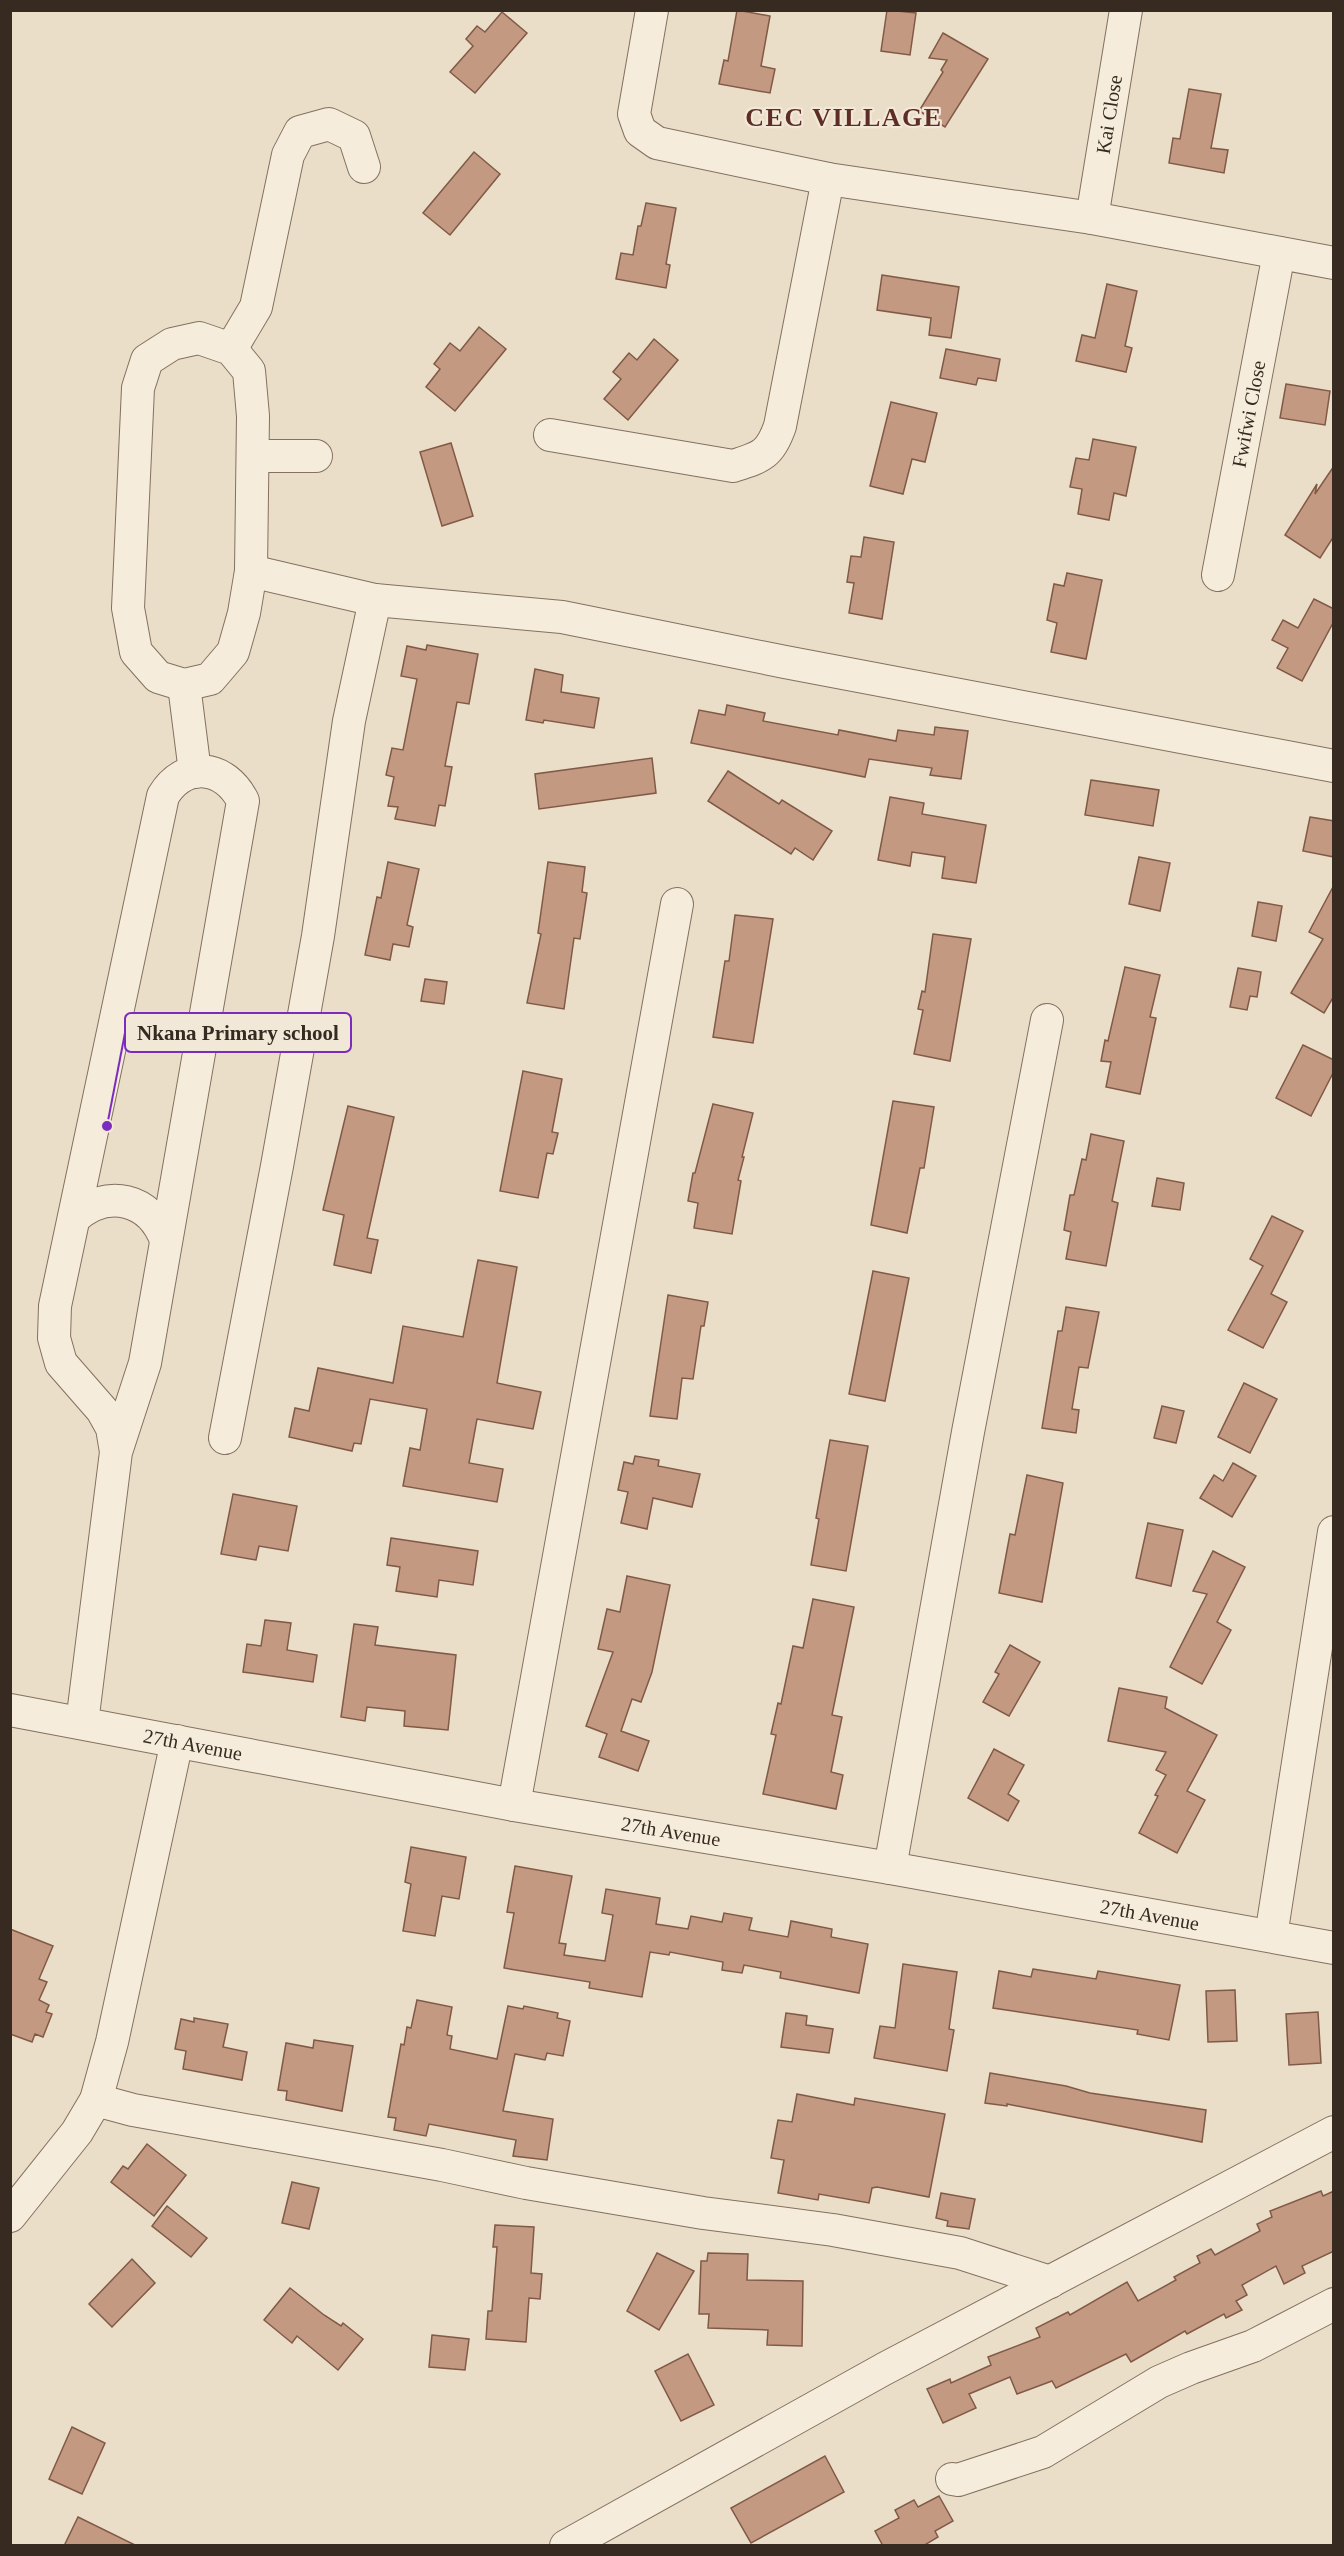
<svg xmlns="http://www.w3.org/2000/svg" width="1344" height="2556" viewBox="0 0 1344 2556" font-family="Georgia,serif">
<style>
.building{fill:#c49982;stroke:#815a47;stroke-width:1.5}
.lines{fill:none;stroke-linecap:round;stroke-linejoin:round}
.minor-casing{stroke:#84705f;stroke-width:34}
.minor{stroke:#f5ecdb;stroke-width:32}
.labels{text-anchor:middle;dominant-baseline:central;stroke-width:4.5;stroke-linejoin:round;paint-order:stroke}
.street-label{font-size:20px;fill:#362a21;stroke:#f2e8d7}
.district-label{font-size:26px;font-weight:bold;letter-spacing:1.5px;fill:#5e2d25;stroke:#f2e8d7}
.leader{fill:none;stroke:#7b2cbf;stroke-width:2}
.callout-dot{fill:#7b2cbf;stroke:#f2e8d7;stroke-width:2}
.callout{fill:#f2e8d7;stroke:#7b2cbf;stroke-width:2}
.callout-label{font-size:21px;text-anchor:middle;font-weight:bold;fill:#362a21}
</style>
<rect width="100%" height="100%" fill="#eadec8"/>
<g class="building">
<path d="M737 10 770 16 761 66 775 69 770 93 719 84 724 60 728 61Z"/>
<path d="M887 10 916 13 910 55 881 51Z"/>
<path d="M502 12 527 33 475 93 450 72 473 46 466 39 477 26 485 32Z"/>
<path d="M943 33 988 59 945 127 919 111 943 72 941 70 947 60 929 58Z"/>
<path d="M1189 89 1221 94 1211 148 1228 150 1224 173 1169 163 1173 138 1180 139Z"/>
<path d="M474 152 500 174 450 235 423 213Z"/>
<path d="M646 203 676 208 666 264 670 265 666 288 616 279 621 253 633 255 638 226H641Z"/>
<path d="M882 275 959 287 951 338 929 335 931 318 877 310Z"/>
<path d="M1107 284 1137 291 1125 346 1132 348 1126 372 1076 361 1082 335 1095 338Z"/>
<path d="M479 327 506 349 455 411 426 387 440 369 434 364 450 343 460 351Z"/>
<path d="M654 339 678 360 628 420 604 399 621 379 613 372 629 353 637 360Z"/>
<path d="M946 349 1000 359 996 381 978 378 976 385 940 378Z"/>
<path d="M1286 384 1330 391 1325 425 1280 418Z"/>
<path d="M891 402 937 413 925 462 912 459 903 494 870 486Z"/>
<path d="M1093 439 1136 447 1126 496 1114 493 1109 520 1078 514 1082 489 1070 487 1076 458 1089 460Z"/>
<path d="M451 443 473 516 442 526 420 452Z"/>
<path d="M1334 466V536L1320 558 1285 535 1317 484 1315 494Z"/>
<path d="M864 537 894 542 882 619 849 613 854 583 847 582 851 556 861 557Z"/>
<path d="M1067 573 1102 580 1086 659 1051 652 1057 623 1047 620 1054 584 1064 586Z"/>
<path d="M1314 599 1334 609V621L1302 681 1277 668 1288 648 1272 640 1283 620 1298 628Z"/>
<path d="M427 645 478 654 469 704 457 702 445 766 452 767 445 806 439 805 435 826 395 819 398 807 388 806 394 777 386 775 392 748 403 750 417 679 401 676 407 646 426 650Z"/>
<path d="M535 669 563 675 561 692 599 698 594 728 544 720 543 723 526 720Z"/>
<path d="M727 705 765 713 763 721 838 735 839 730 896 741 898 730 934 735 935 727 968 731 961 779 930 775 932 768 869 759 865 777 691 743 699 710 725 715Z"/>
<path d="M652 758 656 793 539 809 535 774Z"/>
<path d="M728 771 779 804 782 800 832 831 813 860 795 848 791 854 708 801Z"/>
<path d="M1091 780 1159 790 1153 826 1085 815Z"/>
<path d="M890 797 924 803 922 814 986 825 976 883 942 878 945 857 912 852 910 866 878 860Z"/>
<path d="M1310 817 1334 821V857L1303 851Z"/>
<path d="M1139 857 1170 863 1160 911 1129 904Z"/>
<path d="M388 862 419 869 407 925 413 927 409 947 393 944 390 960 365 955 377 897 381 898Z"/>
<path d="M548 862 585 867 582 892 587 893 580 939 574 938 564 1009 527 1003 541 934 538 933Z"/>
<path d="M1334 885V996L1324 1013 1291 993 1323 939 1309 932Z"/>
<path d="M1258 902 1282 906 1276 941 1252 936Z"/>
<path d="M735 915 773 919 753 1043 713 1037 725 961H729Z"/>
<path d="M933 934 971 939 950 1061 914 1054 923 1010 918 1009 922 991 925 992Z"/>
<path d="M1125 967 1160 975 1150 1017 1156 1018 1140 1094 1106 1087 1111 1062 1101 1061 1105 1040 1108 1041Z"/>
<path d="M1238 968 1261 972 1257 997 1250 996 1247 1010 1230 1007Z"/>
<path d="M425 979 447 982 444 1004 421 1001Z"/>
<path d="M1303 1045 1334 1060V1071L1311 1116 1276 1098Z"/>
<path d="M523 1071 562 1079 552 1132 558 1133 553 1154 547 1153 538 1198 500 1191Z"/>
<path d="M893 1101 934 1107 924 1168H920L907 1233 871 1225Z"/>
<path d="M713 1104 753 1113 742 1157H744L738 1180 741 1181 732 1234 694 1228 698 1203 688 1201 693 1173H695Z"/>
<path d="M348 1106 394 1117 367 1238 378 1240 371 1273 334 1265 344 1215 323 1210Z"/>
<path d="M1091 1134 1124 1141 1112 1201 1118 1203 1106 1266 1066 1259 1071 1232 1064 1230 1070 1195H1074L1082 1159 1086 1160Z"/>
<path d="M1157 1178 1184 1183 1180 1210 1152 1206Z"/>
<path d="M1272 1216 1303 1231 1271 1294 1287 1302 1263 1348 1228 1330 1263 1266 1250 1259Z"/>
<path d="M478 1260 517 1267 497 1383 541 1392 533 1429 477 1419 469 1463 503 1469 497 1502 403 1486 410 1448 420 1450 427 1409 370 1399 361 1444 354 1443 352 1451 289 1437 295 1408 309 1411 318 1368 393 1383 403 1326 463 1337Z"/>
<path d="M873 1271 909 1278 885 1401 849 1394Z"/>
<path d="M668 1295 708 1302 704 1326H701L693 1379 682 1378 677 1419 650 1416Z"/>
<path d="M1066 1307 1099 1312 1088 1368 1079 1367 1072 1409 1079 1410 1076 1433 1042 1428 1058 1331H1062Z"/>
<path d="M1244 1383 1277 1399 1250 1453 1218 1437Z"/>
<path d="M1162 1406 1184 1411 1176 1443 1154 1438Z"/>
<path d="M830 1440 868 1446 846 1571 811 1565 819 1519 816 1518Z"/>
<path d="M635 1456 659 1460 658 1466 700 1474 692 1507 653 1498 647 1529 621 1523 628 1492 618 1490 624 1462 633 1464Z"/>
<path d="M1233 1463 1256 1476 1232 1517 1200 1498 1214 1475 1223 1481Z"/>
<path d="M1027 1475 1063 1483 1042 1602 999 1593 1010 1534 1015 1535Z"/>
<path d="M233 1494 297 1506 288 1551 259 1546 256 1560 221 1554Z"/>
<path d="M1148 1523 1183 1530 1171 1586 1136 1578Z"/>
<path d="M391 1538 478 1551 473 1585 439 1580 437 1597 396 1591 400 1567 387 1565Z"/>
<path d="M1213 1551 1245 1567 1217 1622 1231 1630 1202 1684 1170 1667 1207 1594 1193 1591Z"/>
<path d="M627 1576 670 1585 652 1672 641 1702 632 1699 621 1731 649 1741 638 1771 599 1757 607 1734 586 1726 613 1652 598 1649 607 1609 620 1612Z"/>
<path d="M813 1599 854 1607 832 1715 842 1717 831 1772 843 1775 836 1809 763 1794 776 1735 771 1734 778 1703 781 1704 793 1646 803 1648Z"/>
<path d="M265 1620 291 1623 287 1650 317 1655 313 1682 243 1672 247 1644 261 1646Z"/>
<path d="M354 1624 378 1627 375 1645 456 1655 448 1730 404 1726 405 1711 367 1707 365 1721 341 1717Z"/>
<path d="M1010 1645 1040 1662 1009 1716 983 1702 999 1674 995 1672Z"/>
<path d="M1119 1688 1167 1697 1165 1708 1217 1735 1187 1791 1205 1800 1177 1853 1139 1833 1158 1796 1155 1795 1166 1775 1156 1770 1166 1752 1108 1741Z"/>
<path d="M994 1749 1024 1765 1008 1794 1019 1801 1008 1821 968 1798Z"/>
<path d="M411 1847 466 1857 459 1899 442 1896 435 1936 403 1931 411 1884 405 1882Z"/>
<path d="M515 1866 572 1876 559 1943 566 1944 564 1955 605 1961 613 1915 602 1913 606 1889 660 1898 656 1924 688 1929 691 1916 722 1922 724 1913 752 1918 749 1930 788 1937 791 1921 832 1929 831 1937 868 1944 859 1993 780 1978 781 1972 744 1965 742 1973 722 1970 723 1962 670 1952 669 1955 650 1952 642 1997 589 1988 590 1982 504 1968 514 1913 507 1912Z"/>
<path d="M10 1929 53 1946 39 1979 47 1982 39 2000 49 2005 46 2012 52 2014 43 2037 35 2034 32 2042 10 2034Z"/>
<path d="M903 1964 957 1972 949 2029 954 2030 947 2071 874 2058 880 2026 895 2028Z"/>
<path d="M1033 1969 1096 1979 1098 1971 1180 1985 1169 2040 1137 2034 1138 2030 993 2008 999 1971 1031 1977Z"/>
<path d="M1235 1990 1237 2041 1208 2042 1206 1991Z"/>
<path d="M417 2000 452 2007 447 2035 452 2036 450 2049 497 2059 508 2006 523 2009 524 2006 558 2013 557 2018 570 2021 563 2056 547 2053 545 2060 515 2054 503 2111 553 2119 547 2160 513 2156 516 2140 429 2124 426 2136 394 2130 396 2118 388 2117 401 2044 404 2045 407 2027 411 2028Z"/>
<path d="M1318 2012 1321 2063 1289 2065 1286 2014Z"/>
<path d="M786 2013 807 2016 806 2025 833 2029 829 2053 781 2047Z"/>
<path d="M194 2018 228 2024 223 2047 247 2052 242 2080 183 2069 186 2051 175 2049 181 2019 194 2022Z"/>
<path d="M314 2040 353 2046 342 2111 286 2100 287 2091 278 2090 286 2043 313 2048Z"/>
<path d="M990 2073 1066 2086 1090 2093 1206 2110 1202 2142 1007 2104V2106L985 2103Z"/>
<path d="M797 2094 854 2105 855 2098 945 2114 929 2197 877 2187 872 2188 869 2203 819 2194 818 2200 778 2193 784 2160 771 2158 778 2120 792 2122Z"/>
<path d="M147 2144 186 2175 154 2216 111 2182 123 2166 128 2169Z"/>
<path d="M292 2182 319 2188 309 2229 282 2223Z"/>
<path d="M1321 2191 1323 2196 1334 2191V2251L1302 2266 1305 2273 1284 2284 1276 2266 1242 2285 1247 2295 1236 2301 1242 2310 1226 2318 1224 2314 1187 2334 1185 2331 1131 2362 1126 2354 1056 2388 1052 2381 1017 2394 1010 2377 969 2394 976 2408 943 2423 927 2389 950 2379 951 2383 991 2365 988 2357 1040 2337 1036 2328 1068 2312 1070 2315 1127 2282 1138 2301 1176 2280 1174 2277 1200 2263 1197 2256 1211 2249 1215 2255 1260 2231 1257 2224 1272 2217 1270 2211Z"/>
<path d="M941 2193 975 2199 969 2229 947 2226 948 2221 936 2218Z"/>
<path d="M167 2206 207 2238 191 2257 152 2226Z"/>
<path d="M495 2225 534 2227 531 2273 542 2274 540 2299 529 2298 526 2342 486 2339 488 2311H492L497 2247H493Z"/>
<path d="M657 2253 694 2271 659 2330 627 2311Z"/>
<path d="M708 2253 748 2254 747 2280 803 2281 802 2346 767 2345 768 2330 708 2328 709 2314H699L701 2261H707Z"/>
<path d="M132 2259 155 2283 112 2327 89 2304Z"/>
<path d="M290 2288 324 2315 341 2326 343 2323 363 2339 338 2370 297 2336 292 2343 264 2320Z"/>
<path d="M432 2335 469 2339 465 2370 429 2367Z"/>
<path d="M688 2354 714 2405 681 2421 655 2371Z"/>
<path d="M72 2427 105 2443 82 2494 49 2479Z"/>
<path d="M825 2456 844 2492 751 2543 731 2508Z"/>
<path d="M939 2496 953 2521 935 2531 938 2537 923 2546H883L875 2531 899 2518 895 2510 914 2500 918 2507Z"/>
<path d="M78 2517 137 2546H64Z"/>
</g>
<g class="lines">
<g class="minor-casing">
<g id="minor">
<path d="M652 10 634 114 640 131 657 143 828 179 1092 218 1334 263"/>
<path id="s1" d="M1092 218 1126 10"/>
<path d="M199 338 231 349 249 371 253 416 251 571 244 613 233 652 210 679 184 685 158 677 136 652 128 608 138 388 147 360 172 344Z"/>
<path d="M231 349 256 307 288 155 300 132 329 124 354 136 364 167"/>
<path d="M550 435 733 466C761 457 770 455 780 426L828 179"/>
<path d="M253 456H316"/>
<path d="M251 571 375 600 562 617 785 662 1334 766"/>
<path id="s2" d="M1218 575 1279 253"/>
<path d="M184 685 195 772"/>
<path d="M74 1218C107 1188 150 1198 166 1240"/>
<path d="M225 1438 277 1166 318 936 349 721 375 600"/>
<path id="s3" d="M10 1710 514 1805 890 1868 1334 1948"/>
<path d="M82 1723 116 1452 112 1428 102 1410 61 1363 54 1338 55 1306 163 796C185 760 225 765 243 801L145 1363 116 1452"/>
<path d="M514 1805 677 904"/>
<path d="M890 1868 968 1432 1047 1020"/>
<path d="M1271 1936 1334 1532"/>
<path d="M96 2100 133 2110 442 2165 526 2183 703 2213 833 2230 960 2253 1050 2282"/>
<path d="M10 2216 77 2132 96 2100 112 2042 177 1741"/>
<path d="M952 2479 958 2480 1043 2452 1159 2382 1191 2368 1253 2346 1334 2304"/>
<path d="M566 2546 884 2369 1334 2132"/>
</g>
</g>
<use href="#minor" class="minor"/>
</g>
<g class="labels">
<g class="street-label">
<text stroke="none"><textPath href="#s1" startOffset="105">Kai Close</textPath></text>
<text stroke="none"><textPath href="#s2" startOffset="164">Fwifwi Close</textPath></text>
<text stroke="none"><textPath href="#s3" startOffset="186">27th Avenue</textPath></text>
<text stroke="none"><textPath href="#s3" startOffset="672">27th Avenue</textPath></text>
<text stroke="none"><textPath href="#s3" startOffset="1158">27th Avenue</textPath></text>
</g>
<g class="district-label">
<text x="844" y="117">CEC VILLAGE</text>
</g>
</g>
<path class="leader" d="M107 1126L125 1033"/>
<circle class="callout-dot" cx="107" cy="1126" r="6"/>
<rect class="callout" x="125" y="1013" width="226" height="39" rx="6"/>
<g class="callout-label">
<text x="238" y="1040">Nkana Primary school</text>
</g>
<rect width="1344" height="2556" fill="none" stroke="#362a21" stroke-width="24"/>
</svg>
